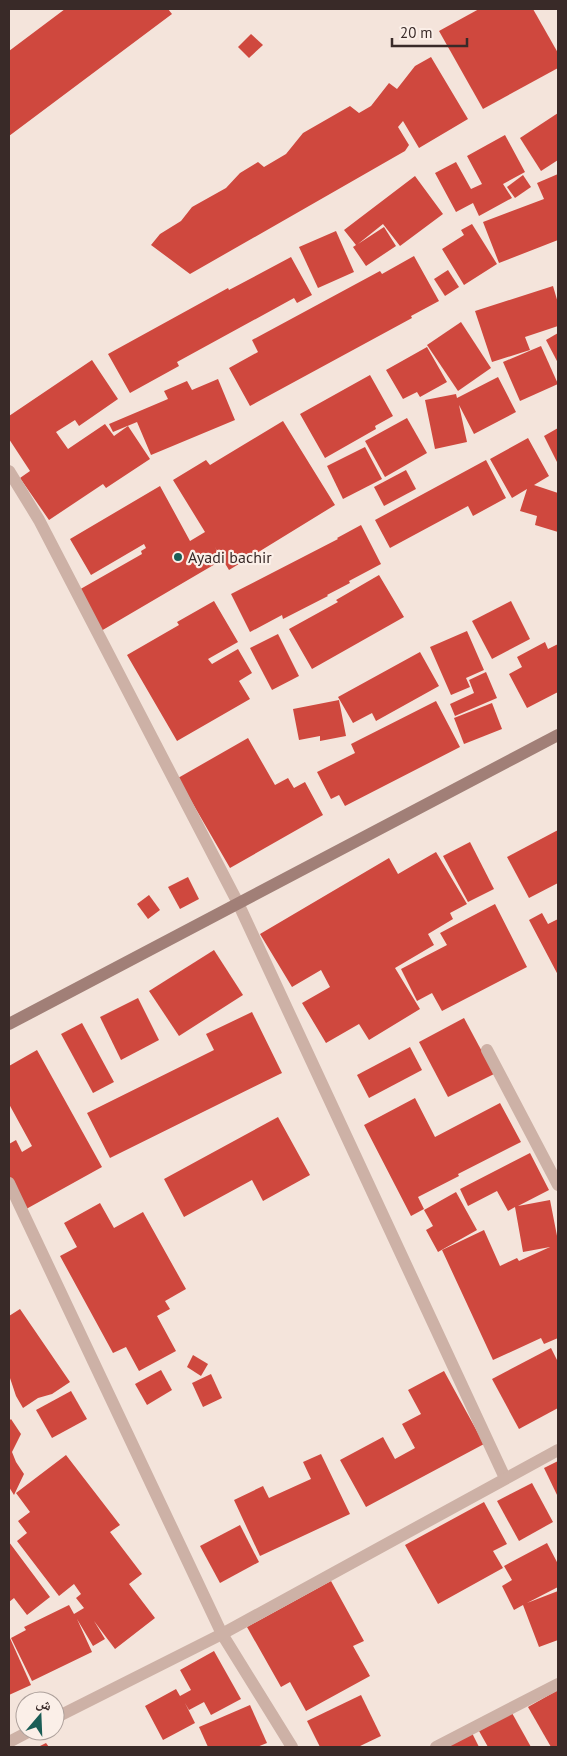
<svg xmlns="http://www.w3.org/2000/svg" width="567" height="1756" viewBox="0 0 567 1756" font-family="'PT Sans','Noto Naskh Arabic',sans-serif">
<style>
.building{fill:#cf483e}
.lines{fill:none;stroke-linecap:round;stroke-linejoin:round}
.street{stroke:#cdb1a6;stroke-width:12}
.secondary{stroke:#a17f77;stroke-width:12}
.poi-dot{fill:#1a5d56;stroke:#fbefe8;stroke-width:2}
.labels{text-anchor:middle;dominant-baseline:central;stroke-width:4.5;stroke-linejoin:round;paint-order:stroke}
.poi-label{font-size:16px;fill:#392a28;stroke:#fbefe8;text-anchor:start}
</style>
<rect width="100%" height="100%" fill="#f4e4db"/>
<g class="building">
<path d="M65 9H80L81 10 83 9H168L172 14 9 136V51Z"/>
<path d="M479 9H533L558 53V68L483 109 439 31Z"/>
<path d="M251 34 263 45 249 58 238 47Z"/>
<path d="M431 57 468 119 419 148 403 121 398 127 409 145 405 151 190 274 151 245 160 234 181 221 192 207 226 188 240 173 258 162 264 167 286 154 303 133 350 106 359 113 371 106 389 83 397 89 415 66Z"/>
<path d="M558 113V160L541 171 520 138Z"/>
<path d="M505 135 525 172 503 184 512 198 479 216 473 203 456 212 435 173 456 162 471 189 482 184 467 156Z"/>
<path d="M558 174V240L499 263 483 222 544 199 537 183Z"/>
<path d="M523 175 531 187 515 198 507 187Z"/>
<path d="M415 176 443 214 400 246 383 224 358 244 384 227 396 246 366 266 353 247 356 245 344 230Z"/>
<path d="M472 224 497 264 464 285 442 249 464 235 461 230Z"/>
<path d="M336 231 354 272 318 288 299 247Z"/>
<path d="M414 256 439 301 411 316 412 318 250 406 229 368 258 352 252 340 380 271 382 274Z"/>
<path d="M291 257 312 295 297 303 294 298 177 362 179 366 130 393 108 354 228 288 229 290Z"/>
<path d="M448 270 459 287 445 296 434 279Z"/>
<path d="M553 286 558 303V326L525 337 530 350 492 362 475 311Z"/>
<path d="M461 322 491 368 458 391 427 345Z"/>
<path d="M558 333V363L546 340Z"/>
<path d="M541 346 558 384 520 401 503 362Z"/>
<path d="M427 347 447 382 420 397 417 392 403 399 386 370Z"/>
<path d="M92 360 118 399 79 426 75 420 56 432 68 449 105 424 114 436 128 426 150 459 106 488 103 484 49 520 20 478 30 471 9 439V416Z"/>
<path d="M370 375 393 416 375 426 376 429 325 458 300 414Z"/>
<path d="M498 377 516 412 474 434 459 405 467 442 435 449 425 400 456 394 457 398Z"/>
<path d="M218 379 235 420 151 455 137 422 113 432 109 424 168 399 164 391 187 381 192 390Z"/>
<path d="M407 418 427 453 385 477 365 441Z"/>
<path d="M283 421 335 505 229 570 215 547 222 560 101 631 77 591 142 554 141 551 146 548 144 544 91 575 70 539 160 486 190 541 205 532 173 480 206 460 210 465Z"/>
<path d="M558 428V464L544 436Z"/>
<path d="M528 438 549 476 534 485 558 493V532L535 525 537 516 520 511 527 489 512 498 490 459Z"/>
<path d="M365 447 382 479 343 499 327 466Z"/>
<path d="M486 460 506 498 473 516 468 506 390 548 375 520Z"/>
<path d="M406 470 416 489 384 506 374 487Z"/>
<path d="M361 525 381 564 349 581 350 583 327 595 328 596 283 619 282 615 250 632 231 594 338 539 337 538Z"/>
<path d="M379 575 404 617 312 669 289 629 338 602 336 600Z"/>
<path d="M214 601 238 642 208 659 212 664 238 649 252 673 239 681 250 699 177 741 127 655 179 625 177 622Z"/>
<path d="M511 601 530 639 492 659 472 621Z"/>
<path d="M467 631 484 670 466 678 470 687 451 695 430 647Z"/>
<path d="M278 634 299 676 272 690 250 648Z"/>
<path d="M545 642 548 649 558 644V692L527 708 509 674 522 667 517 657Z"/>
<path d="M420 652 439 686 376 721 372 713 353 723 338 697Z"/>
<path d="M486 672 497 698 455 716 450 704 474 693 469 680Z"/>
<path d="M339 700 346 736 320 741V736L299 740 293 709Z"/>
<path d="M436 701 460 747 345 806 339 795 331 799 317 772 355 753 351 744Z"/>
<path d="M492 703 502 729 464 744 454 718Z"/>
<path d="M248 738 275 785 288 778 294 788 305 782 323 815 230 868 178 778Z"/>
<path d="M558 830V883L529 898 507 857Z"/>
<path d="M470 842 494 889 468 902 443 856Z"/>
<path d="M436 852 467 904 450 913 453 919 428 934 434 945 395 968 420 1009 369 1040 359 1024 326 1043 302 1003 330 987 321 970 292 987 260 934 389 858 398 874Z"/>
<path d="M188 877 199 899 180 909 168 887Z"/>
<path d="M149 895 160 910 148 919 137 904Z"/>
<path d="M495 904 527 967 442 1011 432 993 417 1001 401 969 447 945 440 933Z"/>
<path d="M542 913 548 924 558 919V975L529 920Z"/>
<path d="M214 950 243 995 179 1036 149 991Z"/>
<path d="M138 998 159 1040 121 1060 100 1017Z"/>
<path d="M252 1012 282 1073 110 1158 87 1113 214 1050 206 1034Z"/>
<path d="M464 1018 494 1074 448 1097 419 1042Z"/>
<path d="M82 1023 114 1082 93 1093 61 1034Z"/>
<path d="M410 1047 422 1070 369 1098 357 1075Z"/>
<path d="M37 1050 102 1167 19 1213 9 1194V1144L16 1140 22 1152 32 1146 9 1104V1066Z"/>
<path d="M415 1098 435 1137 500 1103 521 1142 458 1174 459 1176 418 1197 424 1209 411 1216 364 1125Z"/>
<path d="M278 1117 310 1175 263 1201 252 1180 184 1217 164 1179Z"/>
<path d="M530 1153 549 1190 518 1206 550 1200 558 1241V1338L544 1344 541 1338 493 1360 442 1250 484 1230 500 1266 517 1258 519 1261 550 1247 523 1252 515 1207 508 1211 497 1191 468 1206 460 1189Z"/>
<path d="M456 1192 477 1230 438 1252 426 1230 433 1226 424 1210Z"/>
<path d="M100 1203 114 1228 143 1212 186 1289 165 1301 170 1309 157 1316 176 1351 139 1371 126 1347 113 1353 60 1256 77 1247 64 1223Z"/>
<path d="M20 1309 70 1382 52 1394 38 1398 23 1408 16 1396 9 1375V1316Z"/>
<path d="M551 1348 558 1362V1408L519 1429 492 1379Z"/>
<path d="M193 1355 208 1364 201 1376 187 1367Z"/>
<path d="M161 1370 172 1390 147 1405 135 1384Z"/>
<path d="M444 1371 484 1444 366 1507 340 1460 383 1437 395 1459 415 1448 402 1424 421 1414 408 1390Z"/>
<path d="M211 1374 222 1398 203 1407 192 1383Z"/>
<path d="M71 1391 87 1419 52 1438 36 1410Z"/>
<path d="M11 1419 21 1434 12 1452 16 1462 24 1474 14 1495 9 1487V1421Z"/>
<path d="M321 1454 350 1514 260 1556 234 1500 263 1486 269 1498 311 1479 303 1462Z"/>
<path d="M66 1455 120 1525 110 1532 142 1574 129 1584 155 1618 115 1649 94 1621 105 1639 93 1646 77 1619 92 1652 32 1681 11 1638 26 1630 24 1627 69 1605 74 1614 84 1608 76 1598 81 1594 74 1584 59 1596 17 1541 27 1533 18 1521 30 1512 16 1493Z"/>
<path d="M558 1461V1497L544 1468Z"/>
<path d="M532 1483 553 1522 519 1541 497 1501Z"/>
<path d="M484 1502 507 1544 493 1551 503 1568 438 1604 405 1545Z"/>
<path d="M240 1525 259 1562 220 1583 200 1546Z"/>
<path d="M9 1542 50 1597 27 1615 14 1598 9 1602Z"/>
<path d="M547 1543 558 1564V1587L527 1603 558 1591V1640L539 1647 523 1605 514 1610 502 1586 512 1580 504 1566Z"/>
<path d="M331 1581 364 1641 353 1646 370 1676 306 1711 290 1682 281 1687 247 1627Z"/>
<path d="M9 1636 31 1685 9 1695Z"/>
<path d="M214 1651 241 1699 211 1715 204 1702 189 1710 185 1703 195 1723 163 1740 145 1706 176 1689 180 1696 191 1690 180 1670Z"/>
<path d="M558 1690V1747H551L528 1707Z"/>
<path d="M361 1695 381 1736 358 1747H320L307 1721Z"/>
<path d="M250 1705 267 1743 257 1747H208L199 1727Z"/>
<path d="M512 1713 531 1747H488L479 1731Z"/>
<path d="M472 1733 479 1747H444Z"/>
<path d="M46 1743 49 1747H38Z"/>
</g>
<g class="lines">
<g class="street">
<path d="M9 471 39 520 238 903 505 1478"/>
<path d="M487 1050 558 1185"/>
<path d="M9 1183 222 1634 292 1747"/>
<path d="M55 1718 222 1634 558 1450"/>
<path d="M9 1742 30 1731"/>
<path d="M436 1747 558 1684"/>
</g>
<path class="secondary" d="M9 1024 558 735"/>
</g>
<circle class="poi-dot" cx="178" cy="557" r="5"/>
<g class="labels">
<g class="poi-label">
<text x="188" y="557">Ayadi bachir</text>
</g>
</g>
<rect width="567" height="1756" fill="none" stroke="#392a28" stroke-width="20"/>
<g transform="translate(40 1716) rotate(19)"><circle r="24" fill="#fbefe8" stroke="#ada09b"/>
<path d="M0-4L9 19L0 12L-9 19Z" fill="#1a5d56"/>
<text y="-8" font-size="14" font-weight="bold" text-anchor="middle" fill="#392a28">ش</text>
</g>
<path d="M392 38v8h75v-8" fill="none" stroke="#392a28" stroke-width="2.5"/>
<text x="400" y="38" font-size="15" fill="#392a28" stroke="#fbefe8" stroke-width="4" paint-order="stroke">20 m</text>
</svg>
